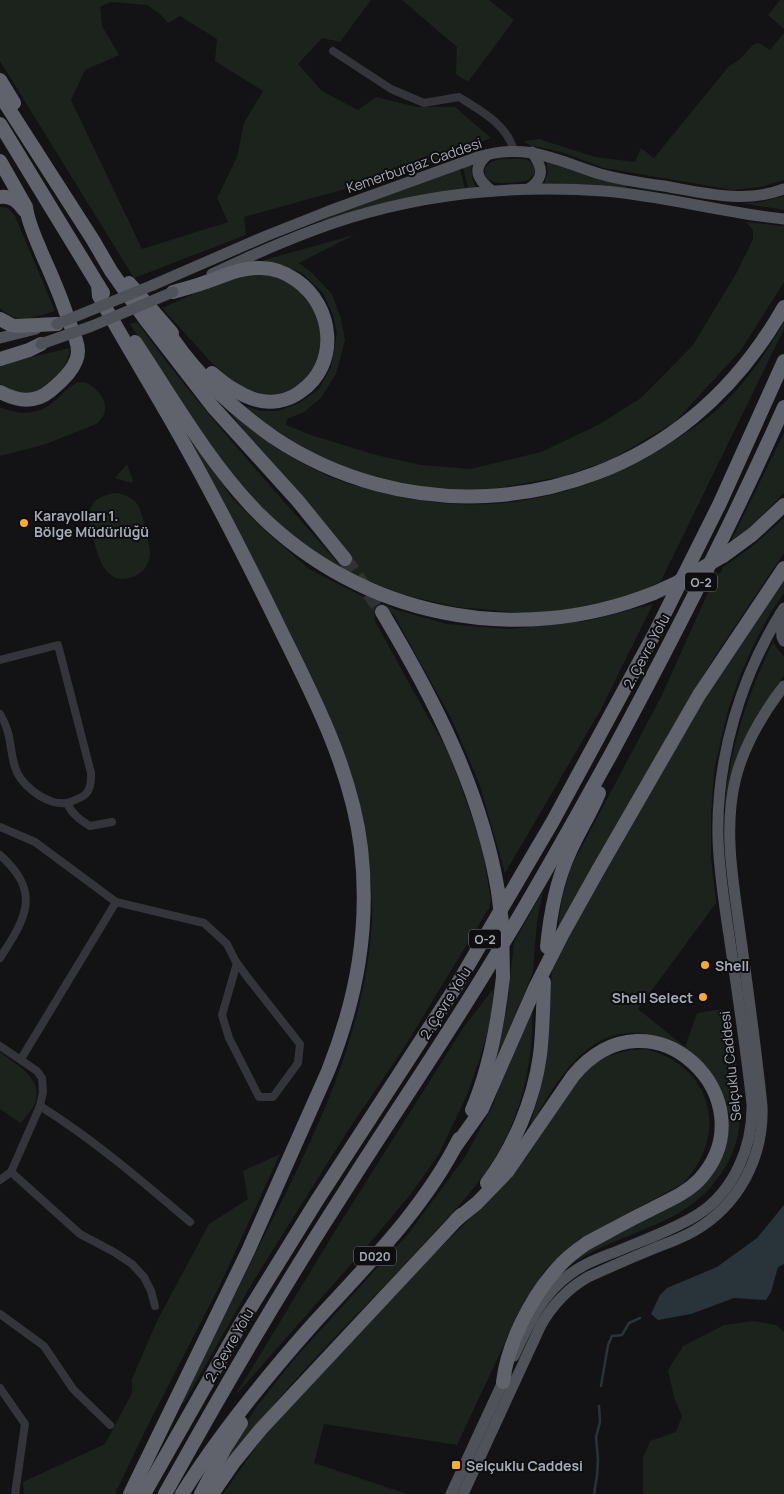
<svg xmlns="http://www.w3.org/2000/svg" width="784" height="1494" viewBox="0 0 784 1494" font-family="Manrope,sans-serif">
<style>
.green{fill:#1b231c;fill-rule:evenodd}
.water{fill:#29333a}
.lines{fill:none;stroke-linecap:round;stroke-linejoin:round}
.stream{stroke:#29333a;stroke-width:2.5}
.highway-tunnel{stroke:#303135;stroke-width:14;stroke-dasharray:14 7;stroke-linecap:butt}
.street{stroke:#34353a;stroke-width:8}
.primary{stroke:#50525a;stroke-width:11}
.highway{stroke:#60636c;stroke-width:14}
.primary-bridge{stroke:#50525a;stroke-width:11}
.highway-bridge{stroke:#60636c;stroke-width:14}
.poi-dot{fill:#fcac24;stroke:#0e0e10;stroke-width:2}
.labels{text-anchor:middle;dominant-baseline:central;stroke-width:4;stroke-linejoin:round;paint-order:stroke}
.shield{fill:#0e0e10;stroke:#777b84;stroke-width:1}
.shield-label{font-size:12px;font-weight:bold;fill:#a4aab6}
.street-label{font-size:14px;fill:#a4aab6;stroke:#0e0e10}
.poi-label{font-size:14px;font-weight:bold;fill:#a4aab6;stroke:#0e0e10;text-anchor:start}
</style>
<rect width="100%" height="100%" fill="#131315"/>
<g class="green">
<path d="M0 0H371L340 42 322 38 298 64 322 91 358 110 376 97 417 107H455L491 138 403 173 244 217 246 235 134 278 0 61ZM111 2 147 5 160 14 168 23 180 16 217 39 215 61 263 91 244 123 237 157 217 198 228 222 142 249 71 100 85 70 119 55 102 26 100 7Z"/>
<path d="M402 0H489L514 20 468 82 456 74 457 47Z"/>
<path d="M780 0H784V29L768 15Z"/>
<path d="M784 33V180L760 187 733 190 604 168 561 152 529 145 524 141 539 139 595 157 635 162 641 148 654 158 729 66 739 60 754 44 759 43 770 50Z"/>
<path d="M523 159C531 160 534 164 535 172L529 180C516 183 481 189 485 168 493 156 511 159 523 159Z"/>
<path d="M546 160 627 185V188L544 183 548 173Z"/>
<path d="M471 165 473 181 476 187 468 188 463 168Z"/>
<path d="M460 169 465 189 324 221 323 219Z"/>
<path d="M784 196V210L742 203 761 202Z"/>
<path d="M0 207C8 207 10 210 15 216L55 311C33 317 19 326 0 308Z"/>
<path d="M746 222 784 226V282L741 350 675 422 612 459 565 476 498 488 437 491 395 483 346 469 302 448 271 428 245 406 261 411H278L299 403 319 389 331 367 337 333 333 315 323 293 302 273 279 264 257 262 354 235 299 263 312 273 332 294 341 319 345 340 336 374 321 398 304 412 287 419 286 425 311 435 376 455 421 465 470 469 541 452 598 425 641 398 693 345 736 274 753 239V230Z"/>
<path d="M267 271 296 285 320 318 323 351 310 377 288 393 265 395 241 386 228 377 210 361 162 308 227 279Z"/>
<path d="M137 322C198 407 270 485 339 564L349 557 229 412C263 440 299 465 341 481 351 485 363 487 373 490 477 520 575 502 666 446 684 434 702 423 718 409 745 384 766 354 784 322V329L661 581 638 593 603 604 534 614 456 607 405 595 345 572 277 525 222 464 130 324Z"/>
<path d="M70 348C67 379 26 411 0 383V365L6 363Z"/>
<path d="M81 382C92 382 108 399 105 410 104 416 101 420 96 424L46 444 0 456V407C20 416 39 415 56 400 64 393 69 384 81 382Z"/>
<path d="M179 421 232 498 260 526 309 569 360 595 397 610 447 624 511 629 587 621 653 604 600 711 505 873 479 783 452 720 394 615 383 607 374 613 375 621 415 694 449 753 481 842 491 900 489 908 404 1048 347 1132 254 1280 184 1403 181 1402C207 1351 232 1300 257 1250 310 1146 364 1041 372 923 374 882 365 840 357 800Z"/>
<path d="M784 433V493L749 528 731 541Z"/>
<path d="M127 464 133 481 132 483 115 478Z"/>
<path d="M115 493C124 494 132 497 138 505 142 512 150 545 150 554 150 559 147 564 145 568 141 573 135 577 129 578 106 584 99 559 94 542 87 518 83 498 115 493Z"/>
<path d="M784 518V553L713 659 600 853 557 932 562 899 570 869 661 697 716 575 721 572 723 567 749 549Z"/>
<path d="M784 578V593L771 612 754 644 740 676 728 710 714 771 711 817V858L716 903 638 1009 685 1047 697 1013 717 1010H730C733 1043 739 1076 740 1109 741 1127 736 1148 727 1164 697 1217 652 1224 600 1248 588 1253 576 1261 564 1268L575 1257 708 1174 722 1106C709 1090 696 1074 683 1059 679 1053 674 1045 668 1041 663 1037 653 1036 646 1034 586 1023 552 1088 528 1132L539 1094 548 1049 552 965 694 713Z"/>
<path d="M773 642 779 651 784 656V676L756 716 744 739 735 763 726 802 725 801C731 745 748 693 773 642Z"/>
<path d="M543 891 537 921 533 972 494 1069 507 1008 514 942Z"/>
<path d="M494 988 490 1024 479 1061 467 1095 439 1154 410 1195 368 1245 235 1396 332 1236 463 1028Z"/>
<path d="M532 1004C534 1051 526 1097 505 1140 483 1184 449 1216 416 1252 350 1324 276 1392 221 1473L217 1471 257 1406 296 1357 408 1234 465 1157 493 1105 506 1067Z"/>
<path d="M646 1049C713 1066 730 1135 682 1184L578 1240 546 1269 524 1302 457 1445 324 1424 314 1463 407 1494H223L266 1433 434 1254 503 1186 526 1158 573 1083 601 1058 630 1050Z"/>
<path d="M0 1052C16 1065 44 1078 35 1103 33 1110 25 1117 21 1123L0 1109Z"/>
<path d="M280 1154 220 1285 146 1429 115 1494H24L23 1482 105 1444 132 1393V1379L157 1321 209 1224 248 1199 243 1171Z"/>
<path d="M753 1321 776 1325 784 1332V1494H643V1458L650 1441 676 1432 682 1416 674 1397 668 1370 683 1346 724 1325Z"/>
</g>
<path class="water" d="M784 1205V1264L778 1267 771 1292 766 1300 734 1298 691 1314 658 1320 651 1314 660 1295 667 1288 717 1267 757 1238Z"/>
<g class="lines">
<g class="stream">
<path d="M601 1386 608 1345 612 1336 622 1335 629 1323 640 1318"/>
<path d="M594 1494 597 1476 598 1459 596 1437 600 1422 599 1406"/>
</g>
<path class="highway-tunnel" d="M345 559 382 612"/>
<g class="street">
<path d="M333 51 391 89 424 103 459 97C481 111 507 124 514 151"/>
<path d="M0 660 58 645 91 773C92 794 85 797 67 803"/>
<path d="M0 714C20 746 0 771 40 796 49 801 56 804 67 803 72 814 80 820 90 826L112 822"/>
<path d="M0 827 35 842 116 902 204 923 227 944 235 960 248 978 300 1044 298 1063 273 1097H259L229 1038 222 1015 237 963 235 960"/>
<path d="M0 855C42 892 26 918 0 958"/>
<path d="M0 1046 37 1071 42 1078 43 1092 40 1106 11 1172 0 1180"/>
<path d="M21 1059 116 902"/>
<path d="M40 1106C93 1139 142 1181 190 1222"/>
<path d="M11 1172 80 1234 114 1252 132 1264 144 1277 151 1291 155 1306"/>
<path d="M0 1314 44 1346 73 1389 110 1425"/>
<path d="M0 1388 25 1424 15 1494"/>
</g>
<g class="primary">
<path d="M487 155C471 169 478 180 492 191"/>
<path d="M529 189C545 177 543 168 532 152"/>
<path d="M212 274C257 253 301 233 349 218 430 193 519 185 604 191 665 196 724 213 784 219"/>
<path d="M153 285 266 236 329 211 478 157C528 142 555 160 600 174 621 180 642 183 664 186 704 193 745 204 784 189"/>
<path d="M0 338 36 329"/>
<path d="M780 614 782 637 784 641"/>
<path d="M514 1356C528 1326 541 1295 569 1275 584 1263 603 1257 620 1250 646 1239 673 1230 697 1215 734 1192 753 1146 752 1104 746 1048 737 991 729 935 724 903 719 870 718 838 716 758 741 675 784 608"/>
<path d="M451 1494 506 1375"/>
<path d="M463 1494 541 1325C553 1304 567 1289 588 1277 610 1267 633 1257 655 1248 668 1243 682 1238 694 1231 739 1205 764 1157 762 1106 756 1047 748 990 740 932 733 881 723 827 736 777 745 743 763 713 784 686"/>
</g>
<g class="highway">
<path d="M0 80 14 103"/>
<path d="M0 95 93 240 111 271 145 319 213 407 298 501 345 559"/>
<path d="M0 124 103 293"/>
<path d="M0 161 26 207C28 223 36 239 42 254 52 276 62 299 69 322 73 331 78 342 78 351 78 367 61 382 50 391 34 404 17 401 0 392"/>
<path d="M0 197C11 196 17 200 24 210"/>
<path d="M129 283 172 333"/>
<path d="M98 285 99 296C127 347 158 396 186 447 220 508 252 571 283 635 316 701 352 773 361 848 370 927 357 998 328 1071L248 1251 130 1494"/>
<path d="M173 292C184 289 195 286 206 282 224 276 241 267 261 268 273 268 286 273 296 280 334 306 340 365 300 392 288 401 271 404 257 400 239 395 225 384 212 373"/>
<path d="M0 319 11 325 16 326 57 324"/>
<path d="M165 327C192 370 232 408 273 437 401 523 574 515 693 417 731 386 760 349 784 307"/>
<path d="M135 342C173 399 208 461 256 511 361 617 516 648 654 593"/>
<path d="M0 359 29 350 41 344"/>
<path d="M723 556 753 534 784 505"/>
<path d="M382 612C434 699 481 790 498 891"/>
<path d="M547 947C550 916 555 885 568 856 577 834 590 815 599 793"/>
<path d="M472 1110C490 1068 498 1023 503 977"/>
<path d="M455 1147 482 1109 535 988 563 933 597 872 699 695 784 568"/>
<path d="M487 1183C514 1147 534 1100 540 1055 543 1031 543 1006 544 982"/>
<path d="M456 1220 477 1203 507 1172 573 1076C652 981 772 1101 699 1180 685 1194 667 1201 650 1210 629 1220 608 1232 587 1243 575 1251 564 1260 555 1271 530 1299 507 1346 503 1382"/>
<path d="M144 1494 243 1320 316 1202 455 988 553 821 656 631 720 503 784 361"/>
<path d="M165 1494C222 1391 281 1290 345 1191 393 1115 444 1041 491 963 533 896 571 826 610 756 672 641 731 526 784 407"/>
<path d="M182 1494C220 1433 266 1377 314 1323 366 1266 424 1209 459 1139"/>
<path d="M201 1494 225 1448 241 1423"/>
<path d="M212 1494 234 1462 261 1429 461 1215"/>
</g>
<g class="primary-bridge">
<path d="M57 324 153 285"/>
<path d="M41 344 92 326 173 292"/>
</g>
<g class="highway-bridge">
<path d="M654 593 676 583 723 556"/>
<path d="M498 891 502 923 503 977"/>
</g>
</g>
<g class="poi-dot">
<circle cx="24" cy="523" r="5"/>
<circle cx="705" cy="965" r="5"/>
<circle cx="703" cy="997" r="5"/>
<rect x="451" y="1460" width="10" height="10" rx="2.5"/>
</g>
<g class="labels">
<g class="shield">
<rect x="685" y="572.5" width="32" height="19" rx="4"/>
<rect x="469" y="929.5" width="32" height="19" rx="4"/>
<rect x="354" y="1246.5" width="42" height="19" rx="4"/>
</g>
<g class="shield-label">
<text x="701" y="582">O-2</text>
<text x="485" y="939">O-2</text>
<text x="375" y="1256">D020</text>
</g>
<g class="street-label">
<text transform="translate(414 165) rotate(-19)">Kemerburgaz Caddesi</text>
<text transform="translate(646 651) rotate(-62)">2. Çevre Yolu</text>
<text transform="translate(445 1003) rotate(-58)">2. Çevre Yolu</text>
<text transform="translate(730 1066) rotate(-96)">Selçuklu Caddesi</text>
<text transform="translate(229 1345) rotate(-60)">2. Çevre Yolu</text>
</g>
<g class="poi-label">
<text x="34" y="515">Karayolları 1.<tspan x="34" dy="16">Bölge Müdürlüğü</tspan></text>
<text x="715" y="965">Shell</text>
<text x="693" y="997" text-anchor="end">Shell Select</text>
<text x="466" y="1465">Selçuklu Caddesi</text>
</g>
</g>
</svg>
